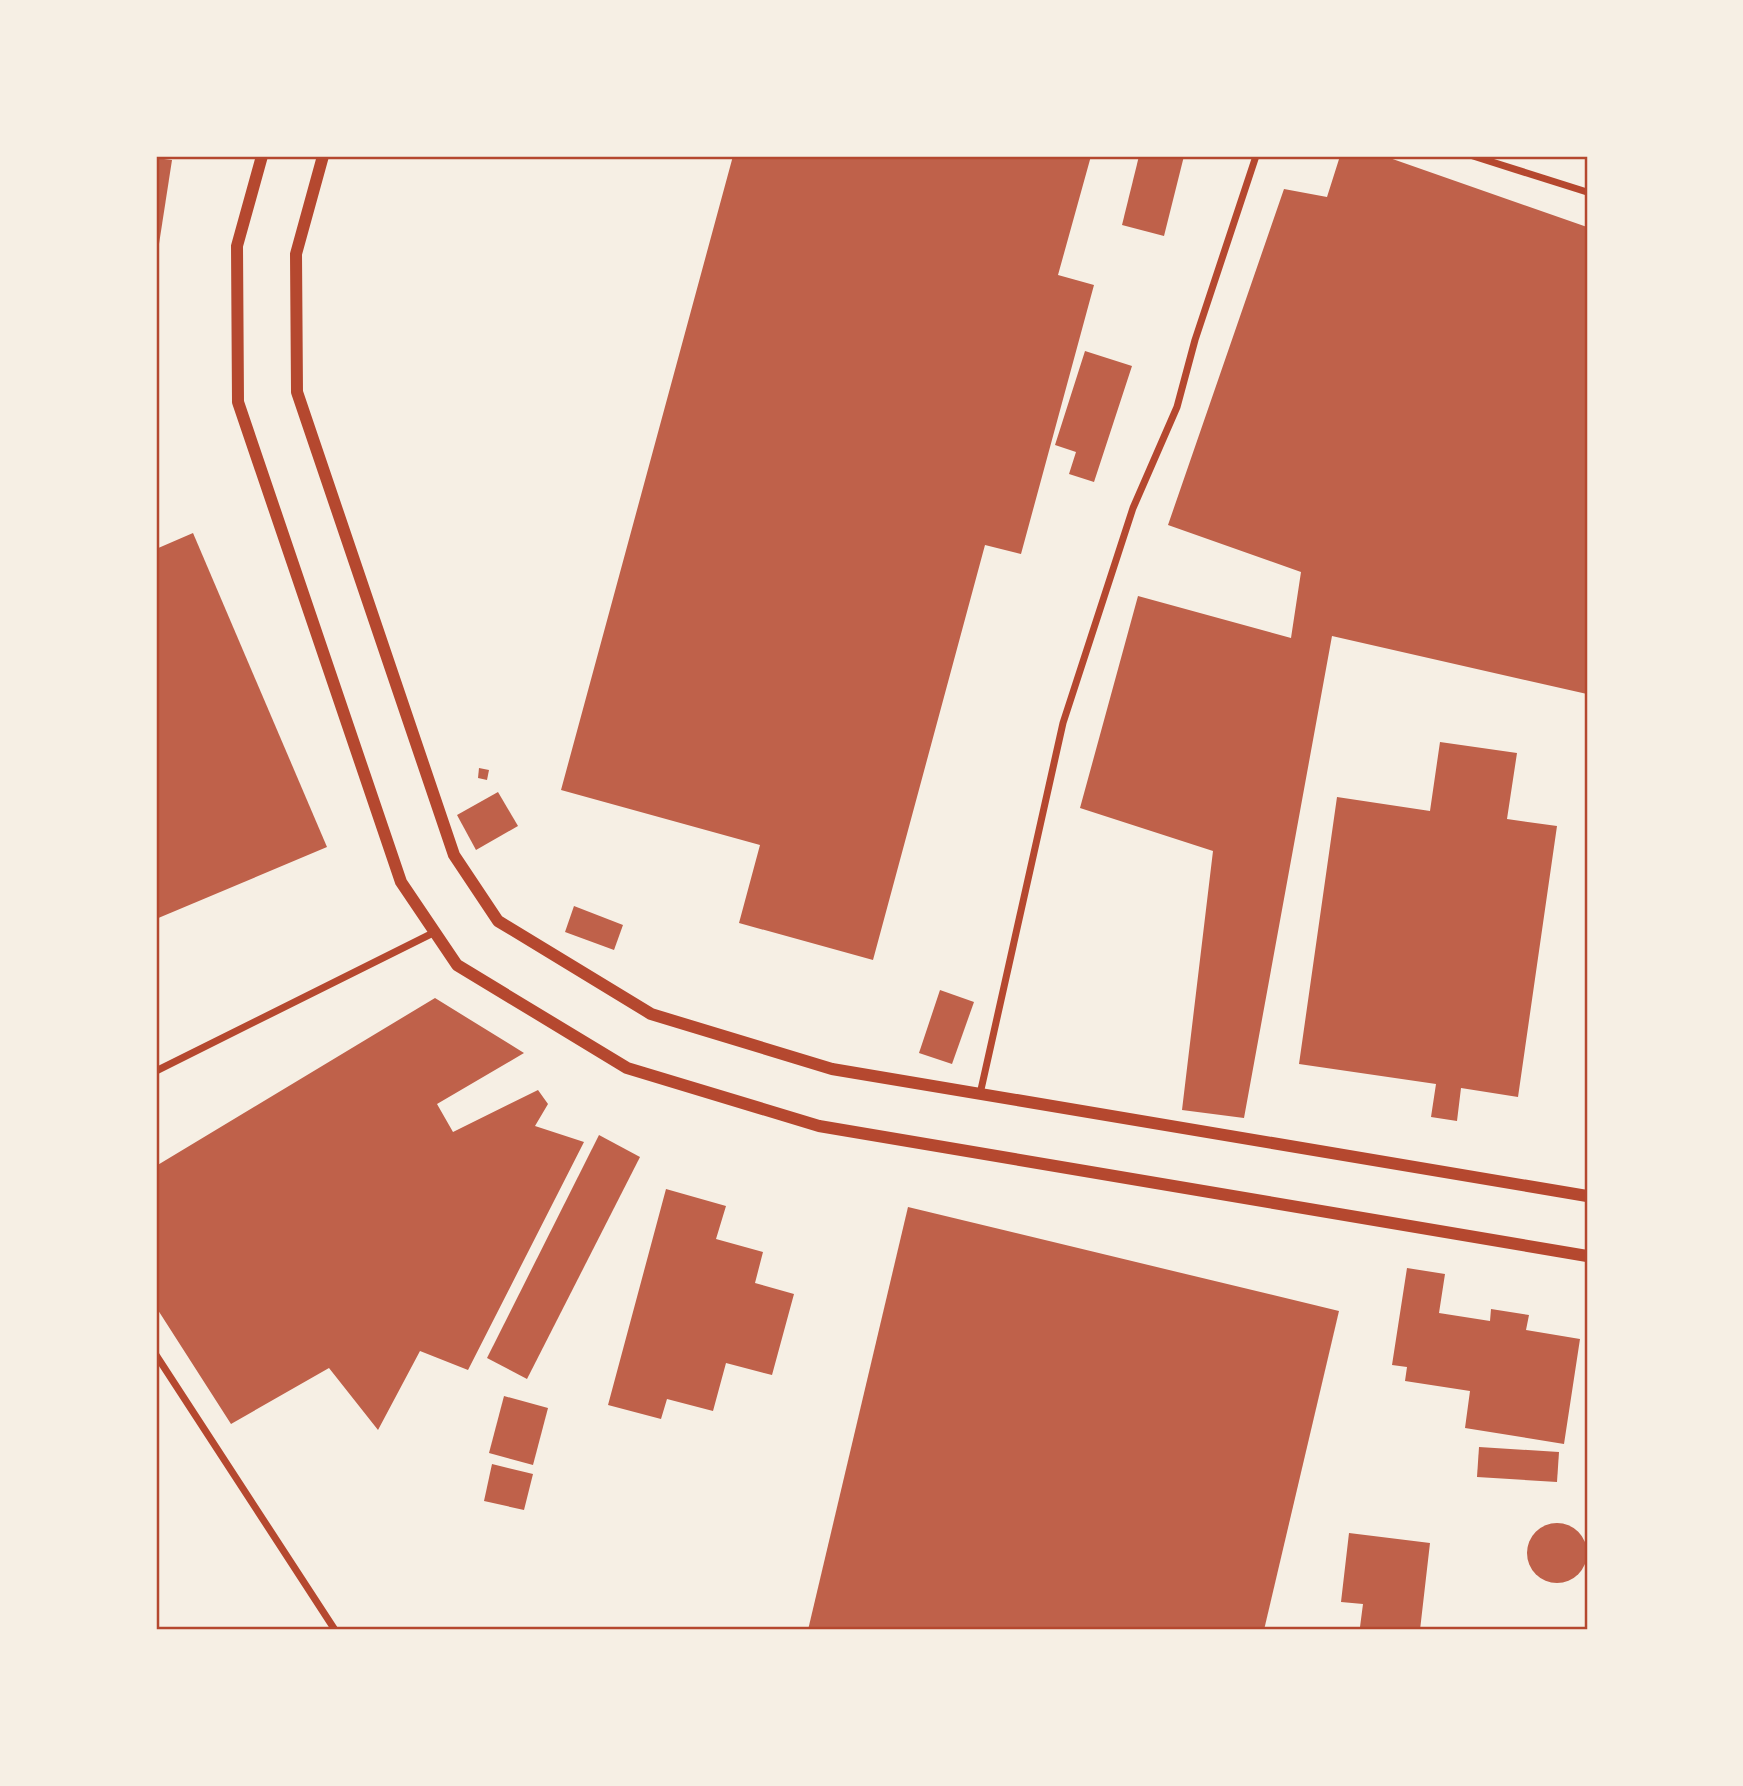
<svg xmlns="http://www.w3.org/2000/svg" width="1743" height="1786" viewBox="0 0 1743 1786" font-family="Arial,sans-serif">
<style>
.building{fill:#bf614a}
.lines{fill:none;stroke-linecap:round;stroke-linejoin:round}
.minor{stroke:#b5482f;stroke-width:7}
.tertiary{stroke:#b5482f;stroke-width:12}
.neatline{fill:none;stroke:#b5482f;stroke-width:2.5}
</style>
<rect width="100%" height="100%" fill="#f6efe4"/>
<g class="building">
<path d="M733 156H1091L1058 275 1094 285 1021 554 985 545 873 960 739 923 760 845 561 790Z"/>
<path d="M1139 156H1184L1164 236 1122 225Z"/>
<path d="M1340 156H1384L1587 227V694L1332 636 1244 1118 1182 1110 1213 851 1080 808 1138 596 1291 638 1301 572 1168 525 1284 189 1327 197Z"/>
<path d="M156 158 172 160 159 244H156Z"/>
<path d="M1085 351 1132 366 1094 482 1069 474 1076 452 1055 445Z"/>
<path d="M193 533 327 847 156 919V549Z"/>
<path d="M1440 742 1517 753 1507 819 1557 826 1518 1097 1461 1088 1457 1121 1431 1117 1436 1084 1299 1064 1337 797 1430 811Z"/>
<path d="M479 768 489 770 487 780 478 778Z"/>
<path d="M498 792 518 826 476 850 457 815Z"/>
<path d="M574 906 623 925 614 950 565 932Z"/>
<path d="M940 990 974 1002 952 1064 919 1053Z"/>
<path d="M435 998 524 1053 437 1104 453 1132 538 1090 548 1104 535 1126 584 1142 468 1370 420 1351 378 1430 329 1368 231 1424 156 1307V1166Z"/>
<path d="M599 1135 640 1157 527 1379 487 1358Z"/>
<path d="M666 1189 726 1206 716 1239 763 1252 755 1283 794 1294 772 1375 726 1363 713 1411 667 1399 661 1419 608 1405Z"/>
<path d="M908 1207 1339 1311 1264 1630H808Z"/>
<path d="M1407 1268 1445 1274 1439 1313 1490 1321 1491 1309 1529 1315 1526 1330 1580 1339 1564 1444 1465 1428 1470 1391 1405 1381 1407 1367 1392 1365Z"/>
<path d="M504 1396 548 1408 533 1465 489 1453Z"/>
<path d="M1479 1447 1559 1452 1557 1482 1477 1477Z"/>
<path d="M492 1464 533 1474 524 1510 484 1501Z"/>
<circle cx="1557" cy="1553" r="30"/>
<path d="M1349 1533 1430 1543 1420 1630H1383L1360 1627 1363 1604 1341 1602Z"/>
</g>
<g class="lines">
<g class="minor">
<path d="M1473 156 1587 192"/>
<path d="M156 1071 435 932"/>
<path d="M980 1094 1063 723 1133 508 1177 407 1195 340 1256 156"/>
<path d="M156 1355 335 1630"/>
</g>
<g class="tertiary">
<path d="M262 156 237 246 238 402 401 882 457 965 627 1068 819 1126 1587 1256"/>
<path d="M323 156 296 254 297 392 454 855 498 921 651 1014 832 1069 1587 1196"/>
</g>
</g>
<rect width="1743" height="1786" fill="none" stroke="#f6efe4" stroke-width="315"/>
<rect x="158" y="158" width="1428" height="1470" class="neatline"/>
</svg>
